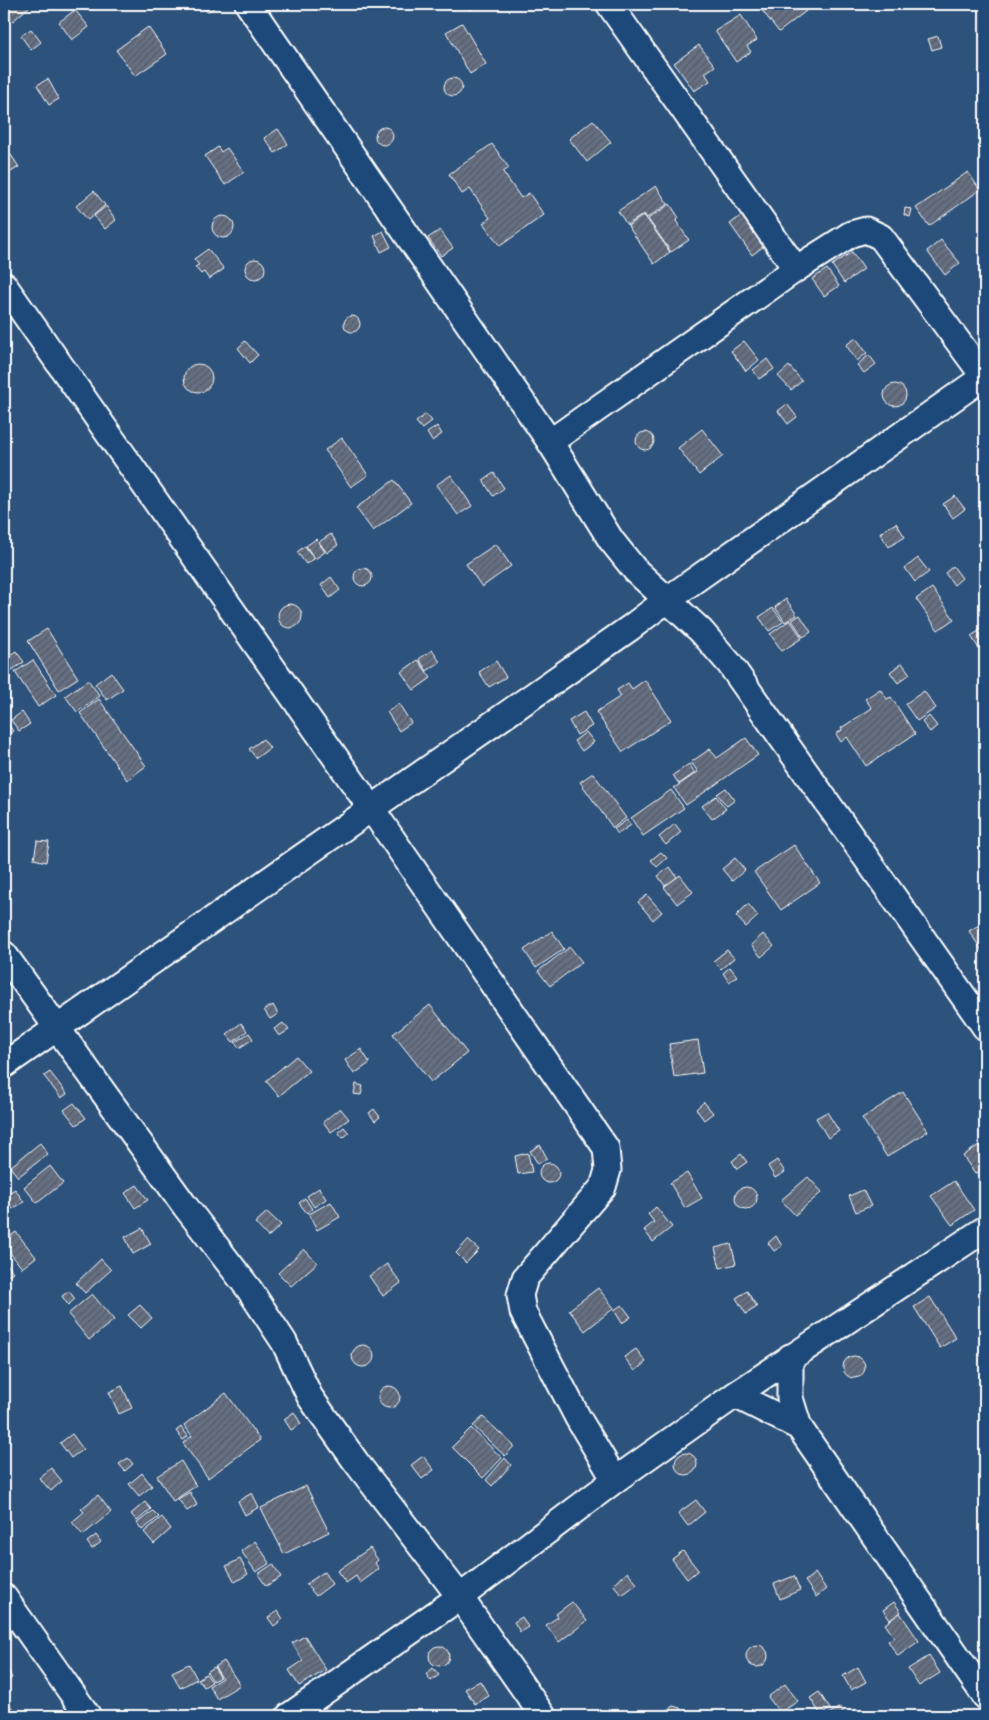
<svg xmlns="http://www.w3.org/2000/svg" width="989" height="1720" viewBox="0 0 989 1720" font-family="'Architects Daughter',sans-serif">
<style>
.building{fill:url(#building-hatch);stroke:#fff}
.lines{fill:none;stroke-linecap:round;stroke-linejoin:round}
.street-casing{stroke:#fff;stroke-width:29}
.street{stroke:#1f4a7a;stroke-width:25}
</style>
<defs>
<pattern id="building-hatch" width="6" height="6" patternUnits="userSpaceOnUse" patternTransform="scale(1.25)"><rect width="6" height="6" fill="#657084"/><path d="M-1 1l2-2M0 6l6-6M5 7l2-2" fill="none" stroke="#565a62"/></pattern>
</defs>
<rect width="100%" height="100%" fill="#2d527c"/>
<filter id="ink" filterUnits="userSpaceOnUse"><feTurbulence type="fractalNoise" baseFrequency=".02" numOctaves="2"/><feDisplacementMap in="SourceGraphic" scale="10" xChannelSelector="R" yChannelSelector="G"/><feConvolveMatrix kernelMatrix="1 2 1 2 8 2 1 2 1" color-interpolation-filters="sRGB"/></filter>
<g filter="url(#ink)">
<g class="building">
<path d="M4 4H30L31 5 13 21 4 11Z"/>
<path d="M202 4H220L207 12Z"/>
<path d="M465 4H479L470 10Z"/>
<path d="M757 4H800L806 11 779 32Z"/>
<path d="M75 10 89 27 72 40 59 22Z"/>
<path d="M741 15 757 40 747 46 751 52 736 62 715 31Z"/>
<path d="M462 23 486 64 470 74 446 32Z"/>
<path d="M148 27 167 54 135 76 116 50Z"/>
<path d="M31 29 41 42 31 50 21 36Z"/>
<path d="M938 36 941 47 932 50 928 39Z"/>
<path d="M699 45 715 66 705 73 710 81 694 91 674 63Z"/>
<circle cx="453" cy="87" r="9"/>
<path d="M48 79 59 99 49 105 37 85Z"/>
<path d="M593 120 611 142 587 162 569 139Z"/>
<circle cx="384" cy="136" r="9"/>
<path d="M278 129 288 144 275 153 264 138Z"/>
<path d="M492 144 509 168 503 172 521 198 529 193 544 215 500 246 483 223 490 218 470 189 462 194 449 174Z"/>
<path d="M218 147 221 152 227 148 244 172 225 185 205 156Z"/>
<path d="M11 155 19 167 4 176V160Z"/>
<path d="M968 172 980 190 929 226 916 208Z"/>
<path d="M656 186 668 204 647 218 644 214 627 225 618 211Z"/>
<path d="M94 191 105 205 88 220 76 206Z"/>
<path d="M670 204 679 218 676 221 689 240 671 252 648 219Z"/>
<path d="M106 206 116 220 105 229 94 216Z"/>
<path d="M905 208 912 209 910 217 904 215Z"/>
<path d="M746 212 768 243 752 255 730 224Z"/>
<path d="M644 215 670 252 654 264 628 226Z"/>
<circle cx="223" cy="227" r="11"/>
<path d="M440 230 453 248 441 256 428 238Z"/>
<path d="M383 231 391 247 381 252 374 236Z"/>
<path d="M941 240 960 263 945 275 927 251Z"/>
<path d="M208 249 224 269 209 279 204 272 201 274 195 267 199 265 194 259Z"/>
<path d="M852 252 864 269 844 283 832 265Z"/>
<circle cx="255" cy="269" r="10"/>
<path d="M827 269 839 286 824 296 812 279Z"/>
<circle cx="352" cy="324" r="8"/>
<path d="M856 338 867 353 857 361 846 345Z"/>
<path d="M245 341 258 355 250 363 238 348Z"/>
<path d="M744 341 759 360 746 371 731 351Z"/>
<path d="M869 355 876 364 864 373 857 365Z"/>
<path d="M767 359 774 369 759 379 753 370Z"/>
<circle cx="198" cy="378" r="14"/>
<path d="M789 366 802 381 791 390 778 376Z"/>
<circle cx="895" cy="395" r="11"/>
<path d="M787 404 797 417 788 424 778 411Z"/>
<path d="M426 414 432 421 422 429 416 422Z"/>
<path d="M437 426 442 434 432 441 427 433Z"/>
<path d="M702 429 723 456 699 475 678 448Z"/>
<circle cx="645" cy="441" r="9"/>
<path d="M342 438 368 475 351 487 325 450Z"/>
<path d="M494 473 504 488 493 496 483 480Z"/>
<path d="M451 475 472 506 458 515 436 485Z"/>
<path d="M394 480 411 503 373 531 356 508Z"/>
<path d="M955 496 965 509 953 518 943 504Z"/>
<path d="M896 523 905 537 889 547 880 533Z"/>
<path d="M331 534 338 545 327 553 319 542Z"/>
<path d="M316 539 325 552 315 559 306 546Z"/>
<path d="M496 544 511 566 482 587 466 564Z"/>
<path d="M305 546 314 559 306 564 297 552Z"/>
<path d="M918 558 929 572 915 582 905 568Z"/>
<path d="M953 566 962 578 954 585 945 573Z"/>
<circle cx="363" cy="577" r="9"/>
<path d="M331 577 340 590 330 598 321 585Z"/>
<path d="M932 588 954 619 938 630 916 599Z"/>
<path d="M786 599 797 615 785 622 775 607Z"/>
<circle cx="290" cy="616" r="12"/>
<path d="M773 608 783 622 769 631 759 617Z"/>
<path d="M800 615 811 632 803 637 792 620Z"/>
<path d="M790 620 802 638 782 651 770 634Z"/>
<path d="M985 627V649L981 652 971 636Z"/>
<path d="M47 629 78 678 59 690 28 641Z"/>
<path d="M432 650 440 662 427 671 419 659Z"/>
<path d="M16 651 24 662 12 670 4 659Z"/>
<path d="M33 660 56 695 38 707 15 672Z"/>
<path d="M418 660 431 678 414 690 401 672Z"/>
<path d="M496 661 506 677 489 687 479 672Z"/>
<path d="M902 663 910 674 898 683 890 672Z"/>
<path d="M111 672 123 689 107 700 95 684Z"/>
<path d="M88 680 100 696 77 712 65 696Z"/>
<path d="M645 680 671 720 623 752 596 712 621 696 617 690 628 683 632 689Z"/>
<path d="M880 689 887 699 891 697 915 734 866 766 847 737 841 742 836 734 842 730 841 728 872 708 865 699Z"/>
<path d="M924 691 936 708 917 721 905 704Z"/>
<path d="M99 699 146 766 127 780 80 713Z"/>
<path d="M399 704 411 723 399 731 387 712Z"/>
<path d="M22 712 30 724 19 731 11 720Z"/>
<path d="M584 712 592 726 577 735 569 721Z"/>
<path d="M929 716 937 726 930 732 922 722Z"/>
<path d="M6 721 13 731 4 738V722Z"/>
<path d="M586 732 594 742 582 751 574 741Z"/>
<path d="M746 738 758 755 686 805 674 788 698 772 691 762 710 749 717 758Z"/>
<path d="M263 739 270 748 256 758 249 749Z"/>
<path d="M689 764 695 773 679 784 673 775Z"/>
<path d="M593 773 626 818 613 828 580 782Z"/>
<path d="M726 788 735 800 727 806 717 794Z"/>
<path d="M671 790 684 808 643 836 631 818Z"/>
<path d="M716 796 726 809 712 819 702 806Z"/>
<path d="M627 820 631 825 618 834 614 829Z"/>
<path d="M675 824 681 832 666 845 659 837Z"/>
<path d="M37 841 49 842 46 862 34 859Z"/>
<path d="M794 845 820 883 781 910 754 872Z"/>
<path d="M661 852 667 858 657 867 651 860Z"/>
<path d="M735 858 745 870 732 881 722 869Z"/>
<path d="M670 867 677 877 665 886 658 876Z"/>
<path d="M680 875 693 892 677 904 664 887Z"/>
<path d="M647 895 662 912 653 920 638 902Z"/>
<path d="M748 904 758 916 746 927 736 916Z"/>
<path d="M979 925 985 935V950L983 952 969 931Z"/>
<path d="M552 931 564 949 536 968 524 950Z"/>
<path d="M763 934 774 946 761 957 751 945Z"/>
<path d="M570 947 582 962 550 986 538 971Z"/>
<path d="M727 950 734 958 721 969 713 961Z"/>
<path d="M730 967 737 976 729 982 723 973Z"/>
<path d="M273 1005 278 1014 270 1019 264 1010Z"/>
<path d="M430 1005 467 1053 431 1082 393 1034Z"/>
<path d="M241 1023 247 1031 233 1042 227 1034Z"/>
<path d="M283 1023 289 1030 279 1036 274 1029Z"/>
<path d="M249 1033 253 1039 239 1048 235 1042Z"/>
<path d="M698 1040 703 1073 674 1077 669 1044Z"/>
<path d="M361 1049 370 1063 354 1074 345 1060Z"/>
<path d="M296 1056 309 1071 279 1096 266 1081Z"/>
<path d="M50 1072 67 1094 61 1098 44 1076Z"/>
<path d="M356 1084 363 1086 361 1095 354 1094Z"/>
<path d="M903 1092 928 1131 887 1157 862 1118Z"/>
<path d="M704 1102 713 1113 704 1120 696 1109Z"/>
<path d="M74 1103 86 1118 76 1125 64 1110Z"/>
<path d="M340 1108 349 1119 331 1132 323 1122Z"/>
<path d="M374 1109 380 1117 375 1121 369 1113Z"/>
<path d="M827 1112 839 1131 828 1138 816 1118Z"/>
<path d="M344 1127 349 1133 343 1138 338 1132Z"/>
<path d="M40 1143 48 1154 18 1177 10 1167Z"/>
<path d="M540 1145 547 1158 538 1164 530 1151Z"/>
<path d="M979 1145 985 1154V1167L975 1174 963 1156Z"/>
<path d="M528 1153 532 1172 518 1174 515 1156Z"/>
<path d="M741 1154 747 1162 737 1169 732 1161Z"/>
<path d="M777 1160 785 1172 775 1178 768 1166Z"/>
<circle cx="549" cy="1173" r="10"/>
<path d="M50 1166 63 1183 37 1203 24 1187Z"/>
<path d="M687 1173 702 1198 685 1208 670 1183Z"/>
<path d="M808 1177 822 1192 795 1215 781 1200Z"/>
<path d="M954 1181 974 1210 952 1225 931 1196Z"/>
<path d="M137 1185 148 1200 135 1208 125 1193Z"/>
<circle cx="746" cy="1198" r="11"/>
<path d="M319 1188 326 1199 314 1207 307 1196Z"/>
<path d="M15 1189 24 1202 12 1209 4 1196Z"/>
<path d="M863 1190 871 1206 856 1212 849 1196Z"/>
<path d="M305 1198 312 1209 307 1213 299 1203Z"/>
<path d="M331 1202 340 1217 317 1230 309 1214Z"/>
<path d="M656 1207 672 1227 653 1242 644 1230 654 1222 648 1214Z"/>
<path d="M267 1212 281 1225 268 1237 255 1223Z"/>
<path d="M142 1228 151 1244 133 1254 125 1237Z"/>
<path d="M16 1232 36 1257 22 1268 4 1245V1241Z"/>
<path d="M776 1236 782 1246 774 1251 768 1243Z"/>
<path d="M468 1240 479 1250 466 1263 456 1253Z"/>
<path d="M731 1244 736 1264 720 1268 715 1248Z"/>
<path d="M304 1249 317 1263 291 1286 278 1273Z"/>
<path d="M101 1259 111 1270 85 1293 76 1283Z"/>
<path d="M6 1263 13 1272 4 1278V1265Z"/>
<path d="M387 1264 401 1283 383 1296 369 1276Z"/>
<path d="M598 1288 614 1308 585 1331 569 1310Z"/>
<path d="M69 1291 75 1299 68 1305 62 1296Z"/>
<path d="M747 1291 757 1307 746 1314 736 1298Z"/>
<path d="M92 1294 114 1320 89 1340 68 1314Z"/>
<path d="M930 1297 956 1338 940 1348 914 1307Z"/>
<path d="M140 1305 152 1318 141 1328 128 1315Z"/>
<path d="M622 1305 631 1317 622 1323 614 1310Z"/>
<circle cx="363" cy="1356" r="11"/>
<path d="M636 1349 646 1362 635 1371 624 1357Z"/>
<circle cx="854" cy="1367" r="11"/>
<path d="M122 1386 132 1408 119 1414 109 1392Z"/>
<circle cx="389" cy="1397" r="11"/>
<path d="M226 1393 260 1440 208 1478 183 1443 192 1436 184 1425Z"/>
<path d="M294 1412 301 1424 291 1430 284 1419Z"/>
<path d="M483 1417 514 1446 505 1456 473 1426Z"/>
<path d="M181 1427 188 1436 183 1440 176 1431Z"/>
<path d="M471 1428 502 1458 483 1478 452 1447Z"/>
<path d="M72 1434 83 1449 71 1458 60 1443Z"/>
<circle cx="686" cy="1464" r="11"/>
<path d="M423 1456 434 1470 422 1479 411 1465Z"/>
<path d="M128 1458 133 1464 125 1471 119 1464Z"/>
<path d="M505 1458 511 1465 492 1486 486 1480Z"/>
<path d="M181 1461 196 1486 173 1501 157 1476Z"/>
<path d="M51 1468 62 1481 51 1491 39 1478Z"/>
<path d="M142 1473 152 1486 139 1496 129 1484Z"/>
<path d="M306 1486 329 1532 284 1554 261 1508Z"/>
<path d="M190 1492 197 1505 187 1511 178 1499Z"/>
<path d="M252 1493 259 1507 245 1515 238 1501Z"/>
<path d="M98 1495 111 1512 83 1535 72 1522 84 1512 81 1509Z"/>
<path d="M696 1500 705 1512 688 1526 678 1513Z"/>
<path d="M145 1502 151 1509 137 1521 131 1514Z"/>
<path d="M153 1511 159 1517 142 1530 137 1523Z"/>
<path d="M162 1517 171 1529 154 1544 144 1532Z"/>
<path d="M96 1535 101 1542 92 1549 87 1542Z"/>
<path d="M255 1541 270 1563 256 1572 241 1551Z"/>
<path d="M370 1548 378 1560 375 1563 379 1569 360 1583 356 1576 346 1583 337 1571Z"/>
<path d="M683 1551 698 1570 687 1579 672 1559Z"/>
<path d="M240 1559 248 1574 235 1582 226 1566Z"/>
<path d="M273 1564 281 1577 266 1586 258 1574Z"/>
<path d="M324 1572 332 1584 316 1596 306 1584Z"/>
<path d="M628 1572 637 1584 622 1595 613 1584Z"/>
<path d="M815 1573 826 1589 816 1597 805 1581Z"/>
<path d="M794 1576 800 1590 780 1599 774 1584Z"/>
<path d="M572 1602 587 1621 559 1642 546 1625 558 1617 556 1614Z"/>
<path d="M894 1602 901 1612 890 1620 883 1610Z"/>
<path d="M278 1611 283 1619 274 1626 268 1618Z"/>
<path d="M900 1613 919 1641 898 1656 888 1641 894 1637 885 1624Z"/>
<path d="M522 1617 528 1627 520 1632 514 1622Z"/>
<path d="M305 1636 326 1670 299 1686 289 1670 303 1661 292 1643Z"/>
<circle cx="757" cy="1656" r="11"/>
<circle cx="439" cy="1656" r="10"/>
<path d="M929 1656 940 1673 919 1686 908 1669Z"/>
<path d="M224 1661 240 1685 217 1699 209 1686 222 1678 215 1667Z"/>
<path d="M4 1662 12 1678 4 1683Z"/>
<path d="M189 1664 197 1679 180 1688 172 1672Z"/>
<path d="M214 1667 220 1677 213 1681 207 1672Z"/>
<path d="M858 1667 866 1682 851 1690 843 1676Z"/>
<path d="M433 1668 439 1675 431 1681 426 1674Z"/>
<path d="M206 1674 212 1682 204 1687 198 1679Z"/>
<path d="M480 1681 489 1696 475 1704 465 1689Z"/>
<path d="M785 1684 798 1701 780 1713 768 1697Z"/>
<path d="M819 1692 830 1709 821 1715 810 1698Z"/>
<path d="M4 1697 18 1716H4Z"/>
<path d="M673 1706 680 1708 685 1716H663L666 1710Z"/>
<path d="M840 1707 843 1713 838 1716H825Z"/>
</g>
<g class="lines">
<g class="street-casing">
<g id="street">
<path d="M248 4 550 442 611 540 635 570 701 631 729 663 985 1027"/>
<path d="M609 4 796 269"/>
<path d="M4 285 371 808 606 1148 608 1170 603 1187 525 1278 520 1295 523 1312 578 1418 615 1480"/>
<path d="M550 442 796 269 851 234 866 230 881 237 985 378"/>
<path d="M4 954 185 1206 249 1289 284 1342 310 1397 356 1462 460 1597 543 1716"/>
<path d="M4 1065 630 628 668 599 985 376"/>
<path d="M790 1357V1398L799 1427 985 1696"/>
<path d="M735 1395 799 1427"/>
<path d="M4 1597 88 1716"/>
<path d="M289 1716 460 1597 615 1480 735 1395 985 1229"/>
</g>
</g>
<use href="#street" class="street"/>
</g>
</g>
<rect width="989" height="1720" fill="none" stroke="#1f4a7a" stroke-width="20"/>
<rect x="10" y="10" width="969" height="1700" fill="none" stroke="#fff" stroke-width="2" filter="url(#ink)"/>
</svg>
